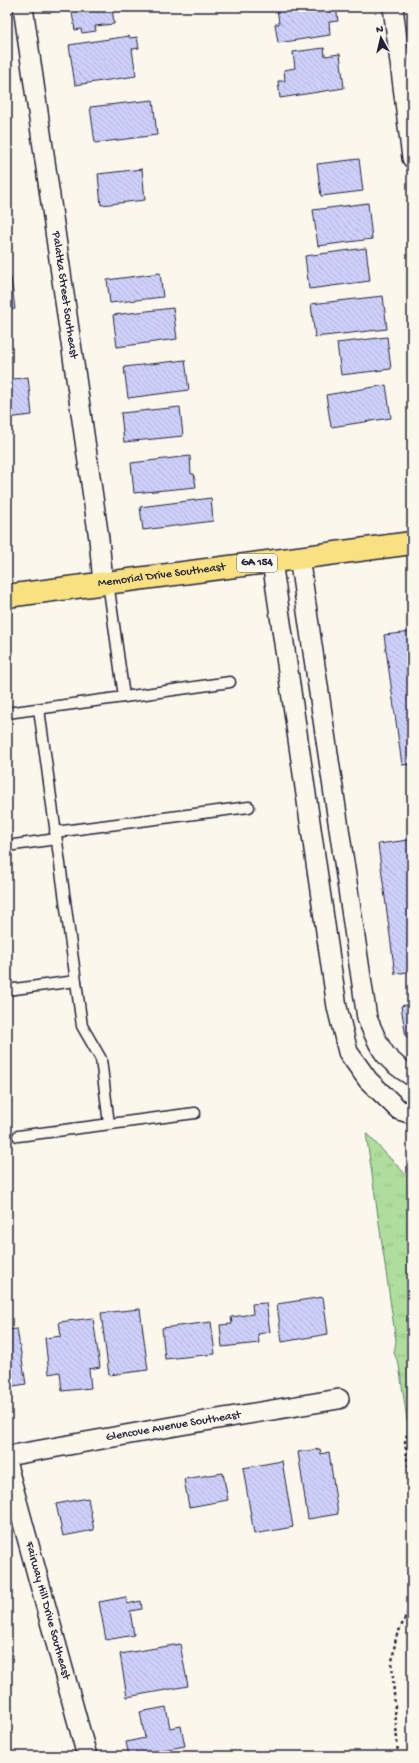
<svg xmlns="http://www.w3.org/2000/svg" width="419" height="1763" viewBox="0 0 419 1763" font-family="'Gochi Hand',sans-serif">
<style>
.grass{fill:url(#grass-tufts);stroke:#68806c}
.building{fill:url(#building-back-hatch);stroke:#22223b}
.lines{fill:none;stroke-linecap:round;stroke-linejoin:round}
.service-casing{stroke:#22223b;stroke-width:13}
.minor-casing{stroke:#22223b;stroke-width:22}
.primary-casing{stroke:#22223b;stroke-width:25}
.path{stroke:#22223b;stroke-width:2.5;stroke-dasharray:3 3;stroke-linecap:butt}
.service{stroke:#fbf7ec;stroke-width:10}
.minor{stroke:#fbf7ec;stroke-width:19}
.primary{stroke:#f9e181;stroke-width:22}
.labels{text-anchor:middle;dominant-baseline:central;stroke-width:3;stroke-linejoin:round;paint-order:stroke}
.shield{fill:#fbf7ec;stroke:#636270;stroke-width:1}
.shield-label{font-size:11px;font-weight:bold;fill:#22223b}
.street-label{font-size:12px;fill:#22223b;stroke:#fbf7ec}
</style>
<defs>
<pattern id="grass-tufts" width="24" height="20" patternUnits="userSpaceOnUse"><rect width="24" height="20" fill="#aedd9d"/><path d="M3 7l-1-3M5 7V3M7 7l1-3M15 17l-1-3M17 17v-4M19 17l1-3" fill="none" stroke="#95bd88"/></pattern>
<pattern id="building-back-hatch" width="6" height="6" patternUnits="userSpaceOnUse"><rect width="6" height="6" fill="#cdd1fa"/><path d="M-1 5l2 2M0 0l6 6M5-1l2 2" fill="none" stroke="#b0b3d7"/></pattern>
</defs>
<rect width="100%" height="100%" fill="#fbf7ec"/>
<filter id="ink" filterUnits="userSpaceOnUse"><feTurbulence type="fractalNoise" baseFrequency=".025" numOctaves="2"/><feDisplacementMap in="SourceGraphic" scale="8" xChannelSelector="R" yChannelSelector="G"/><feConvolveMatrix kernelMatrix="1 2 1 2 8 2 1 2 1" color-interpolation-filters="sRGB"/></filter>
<g filter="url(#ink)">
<path class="grass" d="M366 1133 412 1181V1454L399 1365 394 1353 396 1341Z"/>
<g class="building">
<path d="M71 7H112L114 24 95 26 96 31 82 33 81 29 75 30Z"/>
<path d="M277 7H336L338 21 329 22 330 35 278 43 275 24H279Z"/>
<path d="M129 36 130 38 137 37 139 48 132 49 136 76 75 85 69 45Z"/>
<path d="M324 48 325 56 340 54 344 88 280 98 278 81H285L284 70 295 68 293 52Z"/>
<path d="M153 100 157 135 95 143 90 107Z"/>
<path d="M359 159 363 191 321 196 317 164Z"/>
<path d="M142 169 145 200 101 205 98 174Z"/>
<path d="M368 203 372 239 318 246 313 210Z"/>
<path d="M366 248 370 281 309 289 305 256Z"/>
<path d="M7 249 9 267H7Z"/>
<path d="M160 273 163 297 110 303 107 280Z"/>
<path d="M11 278 15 309 7 310V279Z"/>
<path d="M383 296 387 329 315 337 311 304Z"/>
<path d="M173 308 177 339 117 347 113 315Z"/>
<path d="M387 337 391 369 341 375 337 343Z"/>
<path d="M185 360 189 390 128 398 124 367Z"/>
<path d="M28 377 32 415 7 418V380Z"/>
<path d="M386 385 391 418 331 427 326 395Z"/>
<path d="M180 407 183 436 124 442 121 413Z"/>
<path d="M190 456 191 474H194L196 487 134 493 131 463Z"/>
<path d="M211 498 213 521 143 530 140 507Z"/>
<path d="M412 632V764L402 765 384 635Z"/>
<path d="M409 840 412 864V971L395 974 378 844Z"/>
<path d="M412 1004V1036L406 1037 401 1006Z"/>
<path d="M323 1297 328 1334 282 1342 277 1304Z"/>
<path d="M266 1303 270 1332 258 1334 259 1343 222 1347 220 1325 232 1324 231 1317 253 1314 252 1304Z"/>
<path d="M140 1309 148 1370 109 1375 101 1313Z"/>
<path d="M93 1318 100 1367 89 1369 91 1388 62 1391 60 1372 49 1374 45 1338 61 1336 59 1322Z"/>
<path d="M211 1322 215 1354 165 1359 162 1328Z"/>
<path d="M17 1329 26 1384 7 1387V1330Z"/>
<path d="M320 1449 321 1454 329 1452 338 1514 308 1519 298 1452Z"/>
<path d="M282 1461 293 1527 254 1534 243 1468Z"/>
<path d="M223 1473 228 1500 189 1507 184 1479Z"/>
<path d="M88 1498 94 1530 63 1536 56 1504Z"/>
<path d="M126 1597 127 1604 141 1601 142 1609 130 1611 134 1635 106 1640 99 1602Z"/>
<path d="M180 1644 188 1686 127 1697 120 1654Z"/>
<path d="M166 1707 170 1728 181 1726 185 1746 129 1756 126 1742 145 1738 140 1712Z"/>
<path d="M7 1733H8L11 1756H7Z"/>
</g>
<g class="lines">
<g class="service-casing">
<g id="service">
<path d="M124 697 230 682"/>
<path d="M39 709 82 1026 101 1059 109 1124"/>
<path d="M7 713 124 697 108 582"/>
<path d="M55 832 249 807"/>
<path d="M7 846 56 839"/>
<path d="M7 990 76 981"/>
<path d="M18 1136 195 1113"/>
</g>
</g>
<g class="minor-casing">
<g id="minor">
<path id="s1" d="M23 7 99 539 103 583"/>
<path d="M393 7 412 158"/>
<path d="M299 557 367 1018C380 1048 383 1059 412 1076"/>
<path d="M272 561 337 1007 348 1052 368 1080 399 1110 412 1114"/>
<path id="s2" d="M7 1456 187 1424 339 1399"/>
<path id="s3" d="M7 1465 87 1756"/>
</g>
</g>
<g class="primary-casing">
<g id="primary">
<path id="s4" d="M7 596 412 543"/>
</g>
</g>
<g class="path">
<path d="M412 1417 405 1442 412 1492"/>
<path d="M398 1756 392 1662 396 1637 412 1604"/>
</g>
<use href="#service" class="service"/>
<use href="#minor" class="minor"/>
<use href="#primary" class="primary"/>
</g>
</g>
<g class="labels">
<rect class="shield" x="237" y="554" width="40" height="18" rx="3"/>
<g class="shield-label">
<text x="257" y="563">GA 154</text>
</g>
<g class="street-label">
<text stroke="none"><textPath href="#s1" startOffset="291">Palatka Street Southeast</textPath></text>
<text stroke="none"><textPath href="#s4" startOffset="156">Memorial Drive Southeast</textPath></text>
<text stroke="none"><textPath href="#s2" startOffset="169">Glencove Avenue Southeast</textPath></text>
<text stroke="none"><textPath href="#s3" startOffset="151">Fairway Hill Drive Southeast</textPath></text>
</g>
</g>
<rect width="419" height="1763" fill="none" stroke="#fbf7ec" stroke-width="24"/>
<rect x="12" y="12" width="395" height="1739" fill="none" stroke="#22223b" stroke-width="1.5" filter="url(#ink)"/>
<g transform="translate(381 38) rotate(352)" stroke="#fbf7ec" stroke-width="3" paint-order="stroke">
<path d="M0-3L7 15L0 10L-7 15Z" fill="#22223b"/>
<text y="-6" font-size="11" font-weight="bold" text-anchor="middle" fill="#22223b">N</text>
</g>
</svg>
